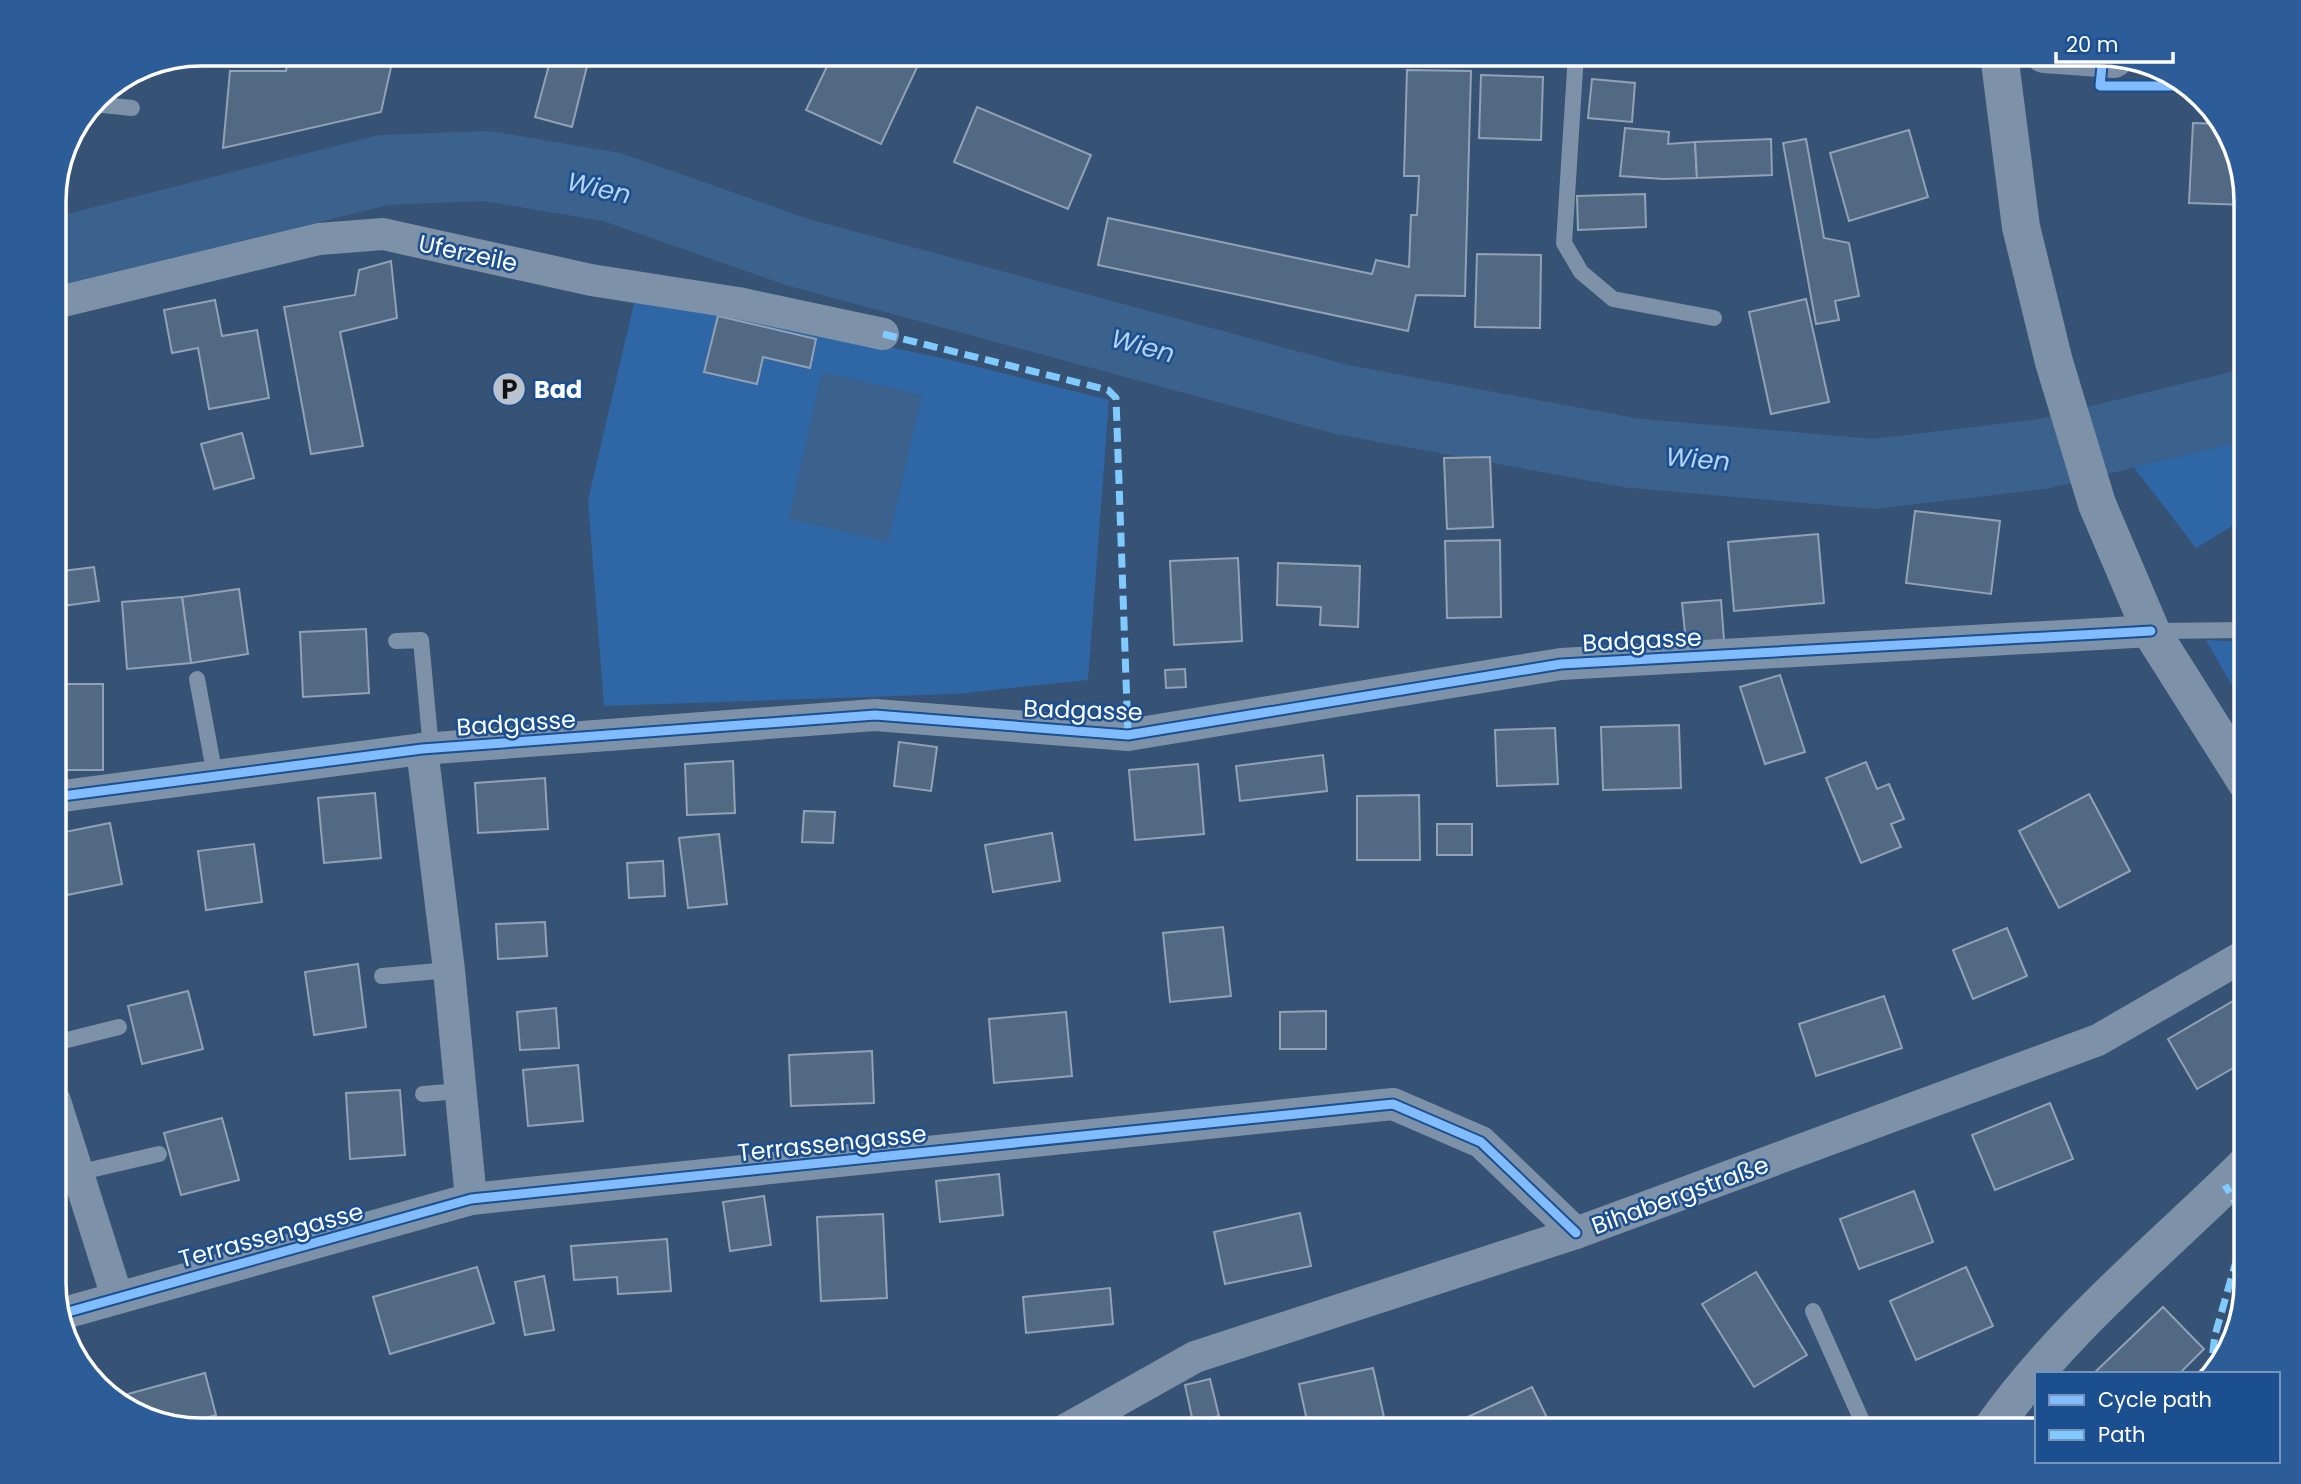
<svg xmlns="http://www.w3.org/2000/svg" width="2301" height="1484" viewBox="0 0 2301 1484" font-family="Poppins,sans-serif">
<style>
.green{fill:#2f66a5}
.water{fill:#3b618d}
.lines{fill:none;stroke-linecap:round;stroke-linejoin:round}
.river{stroke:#3b618d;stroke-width:70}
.building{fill:#526984;stroke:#92a2b6;stroke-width:2}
.service{stroke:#7d92a8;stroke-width:16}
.minor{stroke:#7d92a8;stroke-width:32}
.tertiary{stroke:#7d92a8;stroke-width:38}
.primary{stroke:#7d8ea7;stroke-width:38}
.quiet{stroke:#80caff;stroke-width:7;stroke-dasharray:14 7;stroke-linecap:butt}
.cycleway-casing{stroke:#1b4f8f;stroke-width:13}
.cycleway{stroke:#80bcff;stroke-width:9}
.labels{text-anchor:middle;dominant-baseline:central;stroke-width:5;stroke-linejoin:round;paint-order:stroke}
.street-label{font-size:24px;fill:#fff;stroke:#1b4f8f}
.poi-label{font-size:24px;font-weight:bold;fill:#fff;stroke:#1b4f8f;text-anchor:start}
.water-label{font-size:26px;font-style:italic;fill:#b5d3f5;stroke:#1b4f8f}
.rim{fill:none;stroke:#fff;stroke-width:3.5}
</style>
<rect width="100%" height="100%" fill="#365274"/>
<g class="green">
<path d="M634 303 716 310 951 360 1109 400 1088 680 955 694 604 706 588 500Z"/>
<path d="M2247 422V517L2196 548 2129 461Z"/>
<path d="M2206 640 2247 642V712Z"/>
</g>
<path class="water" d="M822 372 922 395 888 542 789 519Z"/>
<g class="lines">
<path class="river" d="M55 250 75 248 383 170 487 166 612 187 797 252 1344 400 1632 453 1874 474 2042 454 2247 404"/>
</g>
<g class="building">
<path d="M289 54H394L381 112 223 148 230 71H286Z"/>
<path d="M552 54H590L572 127 535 117Z"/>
<path d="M833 54H900L919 63 881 144 806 110Z"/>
<path d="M1407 70 1471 71 1465 296 1416 295 1408 331 1098 265 1108 218 1372 274 1376 260 1409 267 1411 215H1417L1419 176H1404Z"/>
<path d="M1481 75 1543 77 1541 140 1479 138Z"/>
<path d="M1592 79 1635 83 1632 122 1588 118Z"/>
<path d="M977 107 1091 155 1068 209 954 162Z"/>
<path d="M2193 123 2223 124 2227 128 2247 205 2189 203Z"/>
<path d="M1625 128 1669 132 1668 144 1695 142 1697 178 1664 179 1620 176Z"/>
<path d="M1909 130 1928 197 1849 221 1830 153Z"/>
<path d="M1771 139 1772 175 1697 178 1695 142Z"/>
<path d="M1806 139 1824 238 1849 243 1859 296 1835 301 1839 320 1816 324 1783 143Z"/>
<path d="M1645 194 1646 227 1578 230 1577 196Z"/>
<path d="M1477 254 1541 255 1540 328 1475 327Z"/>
<path d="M391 261 397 318 340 332 363 446 311 454 284 307 355 295 359 270Z"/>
<path d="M1806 299 1829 402 1771 414 1749 312Z"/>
<path d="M215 300 222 336 257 330 269 398 209 409 198 348 172 353 164 310Z"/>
<path d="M718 316 816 339 810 368 763 357 757 384 704 372Z"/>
<path d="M55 357H57L66 414 55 416Z"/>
<path d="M242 433 254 478 214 489 201 444Z"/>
<path d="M1490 457 1493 527 1447 529 1444 458Z"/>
<path d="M1915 511 2000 521 1991 594 1906 583Z"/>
<path d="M1818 534 1824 603 1734 611 1728 542Z"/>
<path d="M1500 540 1501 617 1447 618 1445 541Z"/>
<path d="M1238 558 1242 641 1174 645 1170 561Z"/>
<path d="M1278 563 1360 566 1358 627 1320 625 1321 607 1277 605Z"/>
<path d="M94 567 99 601 55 607V572Z"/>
<path d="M239 589 248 654 191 663 182 597Z"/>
<path d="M182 597 191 663 127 669 122 602Z"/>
<path d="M1721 600 1724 640 1686 643 1682 603Z"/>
<path d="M366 629 369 693 303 697 300 632Z"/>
<path d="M1185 669 1186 687 1166 688 1165 670Z"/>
<path d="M1780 675 1805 752 1765 764 1740 687Z"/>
<rect x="57" y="684" width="46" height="86"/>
<path d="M1679 725 1681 788 1603 790 1601 727Z"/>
<path d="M1555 728 1558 784 1497 786 1495 730Z"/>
<path d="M899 742 937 747 931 791 894 786Z"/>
<path d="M1323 755 1327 791 1240 801 1236 766Z"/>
<path d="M733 761 735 813 687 815 685 764Z"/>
<path d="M1866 762 1877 789 1889 784 1904 819 1891 824 1901 847 1861 863 1826 778Z"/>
<path d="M1198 764 1204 834 1135 840 1129 770Z"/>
<path d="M545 778 548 829 478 833 475 783Z"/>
<path d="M375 793 381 858 324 863 318 798Z"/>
<path d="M2089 794 2130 871 2059 908 2019 831Z"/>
<path d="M1419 795 1420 860H1357V796Z"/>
<path d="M804 811 835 812 833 843 802 842Z"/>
<path d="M110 823 122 884 67 895 55 834Z"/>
<rect x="1437" y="824" width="35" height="31"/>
<path d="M1052 833 1060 881 993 892 985 845Z"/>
<path d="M719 834 727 904 688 908 679 838Z"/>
<path d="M254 844 262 902 206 910 198 851Z"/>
<path d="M663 861 665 896 629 898 627 863Z"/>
<path d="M545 922 547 956 498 959 496 924Z"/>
<path d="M1223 927 1231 996 1170 1002 1163 933Z"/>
<path d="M2007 928 2027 976 1973 999 1953 950Z"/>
<path d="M358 964 366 1027 314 1035 305 972Z"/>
<path d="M188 991 203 1049 142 1064 128 1006Z"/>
<path d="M2245 994 2247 997V1060L2197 1089 2168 1039Z"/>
<path d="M1884 996 1902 1048 1816 1076 1799 1024Z"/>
<path d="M556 1008 559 1048 520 1050 517 1012Z"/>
<path d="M1326 1011V1049H1280V1012Z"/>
<path d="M1066 1012 1072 1076 994 1083 989 1019Z"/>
<path d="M872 1051 874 1103 791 1106 789 1055Z"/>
<path d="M578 1065 583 1121 528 1126 523 1070Z"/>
<path d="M400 1090 405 1155 350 1159 346 1093Z"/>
<path d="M2050 1103 2073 1159 1995 1190 1972 1135Z"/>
<path d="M222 1118 239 1180 181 1195 164 1133Z"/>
<path d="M999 1174 1003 1215 940 1222 936 1181Z"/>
<path d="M1914 1191 1933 1242 1859 1269 1840 1219Z"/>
<path d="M764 1196 771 1245 730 1251 723 1202Z"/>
<path d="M1300 1213 1311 1266 1225 1284 1214 1232Z"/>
<path d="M883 1214 887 1298 821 1301 817 1217Z"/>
<path d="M667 1239 671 1291 618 1294 617 1277 574 1280 571 1246Z"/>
<path d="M477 1267 494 1323 390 1354 373 1297Z"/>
<path d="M1966 1267 1993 1326 1916 1360 1890 1301Z"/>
<path d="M1756 1272 1807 1355 1754 1387 1702 1304Z"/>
<path d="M544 1276 554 1330 525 1335 515 1282Z"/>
<path d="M1110 1288 1113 1324 1026 1333 1023 1297Z"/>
<path d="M2163 1307 2204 1349 2179 1374H2093Z"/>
<path d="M1373 1368 1384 1417 1324 1430H1309L1299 1384Z"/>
<path d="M205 1373 216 1415 183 1424 120 1405 113 1398Z"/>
<path d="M1210 1379 1219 1416 1193 1422 1185 1385Z"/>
<path d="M1532 1387 1553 1430 1442 1429Z"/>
</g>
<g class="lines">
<g class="service">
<path d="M1576 54 1564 243 1581 272 1613 299 1714 318"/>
<path d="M93 104 132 108"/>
<path d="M2153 631 2247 630"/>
<path d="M396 641 421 640 431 749"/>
<path d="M197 679 215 776"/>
<path d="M382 976 449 970"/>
<path d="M55 1043 119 1027"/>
<path d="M423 1094 460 1091"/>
<path d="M77 1173 159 1154"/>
<path d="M1813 1311 1866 1430"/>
</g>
<g class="minor">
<path d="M55 303 319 239 383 234 591 280 738 303 883 334"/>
<path d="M422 749 449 970 471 1199"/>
<path d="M55 797 422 749 875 715 1128 735 1561 664 2151 631"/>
<path d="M55 1101 117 1297"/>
<path d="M61 1314 471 1199 1393 1104 1481 1142 1576 1233"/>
<path d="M1065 1430 1195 1357 1576 1233 2098 1040 2247 954"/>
</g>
<g class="tertiary">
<path d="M1999 54 2021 227 2054 362 2097 504 2151 631 2247 783"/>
<path d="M1991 1430C2062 1329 2160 1250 2247 1164"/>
</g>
<path class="primary" d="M2044 54 2114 59"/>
<g class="quiet">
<path d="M883 334 1108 390 1116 398 1128 735"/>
<path d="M2210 1374 2215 1335 2241 1244 2243 1215 2225 1185"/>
</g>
<g class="cycleway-casing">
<g id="cycleway">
<path d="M2103 55 2100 86H2188"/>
<path d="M55 797 422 749 875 715 1128 735 1561 664 2151 631"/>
<path d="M61 1314 471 1199 1393 1104 1481 1142 1576 1233"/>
</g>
</g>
<use href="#cycleway" class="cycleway"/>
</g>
<defs>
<g id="parking-disc" transform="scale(1.75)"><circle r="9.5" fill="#b9c2ce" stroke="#1b4f8f"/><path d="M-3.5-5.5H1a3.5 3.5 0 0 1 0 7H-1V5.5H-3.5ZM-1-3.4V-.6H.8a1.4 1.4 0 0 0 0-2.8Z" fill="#111"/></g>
</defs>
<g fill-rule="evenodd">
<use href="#parking-disc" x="509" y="389"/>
</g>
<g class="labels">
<g class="street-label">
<text transform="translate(468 253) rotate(12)">Uferzeile</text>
<text transform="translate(1642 640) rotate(-3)">Badgasse</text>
<text transform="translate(1083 710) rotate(2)">Badgasse</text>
<text transform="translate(516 723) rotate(-4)">Badgasse</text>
<text transform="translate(832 1143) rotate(-6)">Terrassengasse</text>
<text transform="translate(1680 1195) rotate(-20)">Bihabergstraße</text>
<text transform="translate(271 1235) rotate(-15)">Terrassengasse</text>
</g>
<g class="poi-label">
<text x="534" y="389">Bad</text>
</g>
<g class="water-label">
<text transform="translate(599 188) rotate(13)">Wien</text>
<text transform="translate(1143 346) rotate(15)">Wien</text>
<text transform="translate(1698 459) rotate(5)">Wien</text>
</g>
</g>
<path d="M0 0H2301V1484H0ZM201 66H2099A135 135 0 0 1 2234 201V1283A135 135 0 0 1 2099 1418H201A135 135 0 0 1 66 1283V201A135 135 0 0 1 201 66Z" fill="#2d5d98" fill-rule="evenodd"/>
<path class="rim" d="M201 66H2099A135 135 0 0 1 2234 201V1283A135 135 0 0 1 2099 1418H201A135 135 0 0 1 66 1283V201A135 135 0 0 1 201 66Z"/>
<rect x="2035" y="1372" width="245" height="91" fill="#1b4f8f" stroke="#7695bc" stroke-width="2"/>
<rect x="2049" y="1395" width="35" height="10" fill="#80bcff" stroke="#7695bc" stroke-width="2"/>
<text x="2098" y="1407" font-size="21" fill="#ffffff">Cycle path</text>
<rect x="2049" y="1430" width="35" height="10" fill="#80caff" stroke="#7695bc" stroke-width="2"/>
<text x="2098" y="1442" font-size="21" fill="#ffffff">Path</text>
<path d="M2056 52v10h117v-10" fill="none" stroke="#ffffff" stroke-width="3.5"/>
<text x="2066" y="52" font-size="21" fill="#ffffff" stroke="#1b4f8f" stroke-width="5" paint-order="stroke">20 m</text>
</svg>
